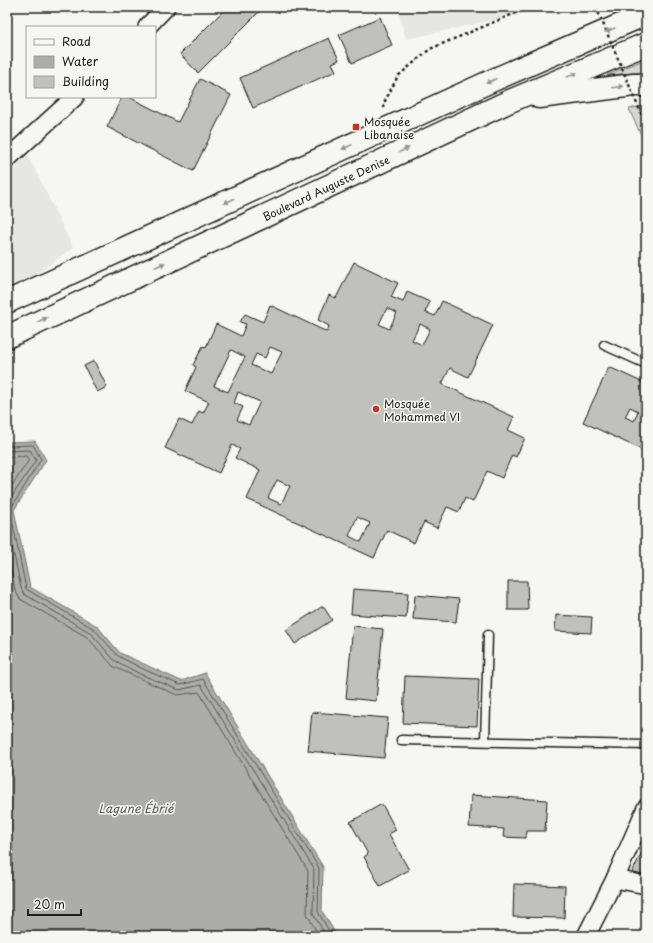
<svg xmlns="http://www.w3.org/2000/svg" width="653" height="943" viewBox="0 0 653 943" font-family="'Playpen Sans',sans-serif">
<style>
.built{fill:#e6e6e2}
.green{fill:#d6d6d2;stroke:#797977}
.water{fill:#acaca9;stroke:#727271}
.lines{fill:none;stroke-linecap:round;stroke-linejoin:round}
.shore{stroke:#565654;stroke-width:1}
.building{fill:#c0c0bd;stroke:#1c1c1c;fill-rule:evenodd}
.service-casing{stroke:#1c1c1c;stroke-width:11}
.minor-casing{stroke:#1c1c1c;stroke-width:20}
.trunk-casing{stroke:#1c1c1c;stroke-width:25}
.path{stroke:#1c1c1c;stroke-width:2.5;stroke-dasharray:3 3;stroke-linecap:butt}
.service{stroke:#f6f6f2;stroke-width:8}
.minor{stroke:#f6f6f2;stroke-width:17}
.trunk{stroke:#f6f6f2;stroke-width:22}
.path-bridge{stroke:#1c1c1c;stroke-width:2.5;stroke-dasharray:3 3;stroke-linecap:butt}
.oneway{fill:#949492}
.poi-dot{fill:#c8321e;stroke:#f6f6f2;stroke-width:1.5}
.labels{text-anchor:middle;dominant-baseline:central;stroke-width:3;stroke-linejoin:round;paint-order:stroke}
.poi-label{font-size:11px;fill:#1c1c1c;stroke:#f6f6f2;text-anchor:start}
.street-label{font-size:11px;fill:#1c1c1c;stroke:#f6f6f2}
.water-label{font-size:12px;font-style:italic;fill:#565654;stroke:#f6f6f2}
</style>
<rect width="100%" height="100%" fill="#f6f6f2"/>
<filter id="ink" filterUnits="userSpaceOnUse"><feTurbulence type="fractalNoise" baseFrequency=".025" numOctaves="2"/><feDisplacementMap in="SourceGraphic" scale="8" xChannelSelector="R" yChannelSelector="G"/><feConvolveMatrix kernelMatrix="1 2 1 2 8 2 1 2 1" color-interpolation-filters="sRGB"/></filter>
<g filter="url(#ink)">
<g class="built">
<path d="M397 7H555L406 39Z"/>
<path d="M27 153 73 248 16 288 7 289V169Z"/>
</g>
<g class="green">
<path d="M646 59V72L607 75Z"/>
<path d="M646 105V146L629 109Z"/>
</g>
<path class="water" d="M35 441 46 460 14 510 30 587 97 626 120 653 181 681 205 673 323 867 322 911 337 936H7V442Z"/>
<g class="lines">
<g class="shore">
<path d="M7 446 33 445 41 459 10 510 26 589 94 629 118 656 143 669 180 685 203 679 319 868 318 912 332 936"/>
<path d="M7 451 30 450 36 460 7 504"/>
<path d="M7 457 26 456 29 460 7 493"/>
<path d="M7 522 21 588 24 594 91 633 114 660 140 674 179 690 201 685 314 869 313 913 326 936"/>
<path d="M7 549 15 590 20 599 87 637 114 667 177 695 199 692 308 871 307 914 319 936"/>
</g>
</g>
<g class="building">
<path d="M227 7H258L261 10 198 73 180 54Z"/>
<path d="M380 17 392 45 352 63 339 35Z"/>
<path d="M329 38 339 60 332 63 336 71 253 108 240 78Z"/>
<path d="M200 79 231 95 193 171 107 127 122 97H129L178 122Z"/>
<path d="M354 262 398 283 391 297 403 302 407 292 430 302 425 312 435 316 442 301 493 325 468 377 450 368 442 384 514 417 508 430 525 438 516 457 512 455 502 478 487 471 473 502 465 498 459 512 447 507 437 528 424 522 414 543 387 530 374 558 247 499 260 470 235 458 240 449 232 445 219 473 165 448 179 419 192 425 199 411 203 413 209 402 185 391 196 367 193 365 203 346 206 347 216 324 241 336 246 324 240 322 245 314 263 322 270 305 327 332 329 326 318 320 329 295 336 298ZM387 308 397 313 389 329 379 324ZM420 324 430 329 422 345 412 340ZM270 347 282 352 271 374 251 365 256 354 265 358ZM231 350 245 357 228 392 214 386ZM238 392 260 402 249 425 237 420 243 407 234 403ZM277 480 290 486 281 504 268 498ZM357 517 370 523 361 542 349 536Z"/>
<path d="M94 361 107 387 97 392 84 366Z"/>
<path d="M609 367 646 384V452L583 422ZM630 407 638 411 634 421 625 417Z"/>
<path d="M508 581H527L528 610H508Z"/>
<path d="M353 589 408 593 406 618 351 614Z"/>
<path d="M415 595 459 599 456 622 413 619Z"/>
<path d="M323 606 332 620 295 644 286 630Z"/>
<path d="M556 615 592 617 591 633 555 631Z"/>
<path d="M353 626 383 629 376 701 346 698Z"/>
<path d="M405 676 479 679 477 726 403 723Z"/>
<path d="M312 712 388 718 384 758 308 751Z"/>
<path d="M471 795 547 800 545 831H527L526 838 503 837 504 829 469 827Z"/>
<path d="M382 804 396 830 389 834 409 870 380 886 364 857 368 854 350 822Z"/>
<path d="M646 843V877L631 875Z"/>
<path d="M514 884 565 886 564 918 513 917Z"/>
</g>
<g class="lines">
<g class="service-casing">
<g id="service">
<path d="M604 345 646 364"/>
<path d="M401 740 646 745"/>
<path d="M485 741 488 635"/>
</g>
</g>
<g class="minor-casing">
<g id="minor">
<path d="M147 27 166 7"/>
<path d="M7 159 75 97"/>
<path d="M615 879 646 885"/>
<path d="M586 936 615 879 646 808"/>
</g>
</g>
<g class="trunk-casing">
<g id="trunk">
<path d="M539 97 634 85H646"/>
<path d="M7 302 500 77 646 14"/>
<path id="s1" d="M7 337 510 101 646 44"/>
</g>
</g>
<path class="path" d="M384 108 385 101 398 76 430 49 530 7"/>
<use href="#service" class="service"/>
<use href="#minor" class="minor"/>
<use href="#trunk" class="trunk"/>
<path class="path-bridge" d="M596 7 646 125"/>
</g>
<defs><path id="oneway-solid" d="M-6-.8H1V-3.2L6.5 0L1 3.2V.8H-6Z"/></defs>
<g class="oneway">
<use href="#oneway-solid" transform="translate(610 30) rotate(157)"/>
<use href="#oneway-solid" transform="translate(572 75) rotate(-23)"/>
<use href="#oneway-solid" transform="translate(491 81) rotate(155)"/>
<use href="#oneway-solid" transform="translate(618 87) rotate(-7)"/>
<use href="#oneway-solid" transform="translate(347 147) rotate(155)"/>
<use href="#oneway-solid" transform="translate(404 150) rotate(-25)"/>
<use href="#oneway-solid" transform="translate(229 201) rotate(155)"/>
<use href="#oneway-solid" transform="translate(160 265) rotate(-25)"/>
<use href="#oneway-solid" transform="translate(42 320) rotate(-25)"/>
</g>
</g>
<g class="poi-dot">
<rect x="352" y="123" width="8" height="8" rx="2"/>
<circle cx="376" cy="409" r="4"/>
</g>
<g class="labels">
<g class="poi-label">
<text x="364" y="121">Mosquée<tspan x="364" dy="13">Libanaise</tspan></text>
<text x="384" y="403">Mosquée<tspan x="384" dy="13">Mohammed VI</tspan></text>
</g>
<g class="street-label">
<text stroke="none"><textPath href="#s1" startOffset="352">Boulevard Auguste Denise</textPath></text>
</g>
<g class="water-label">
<text x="136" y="808">Lagune Ébrié</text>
</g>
</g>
<rect width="653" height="943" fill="none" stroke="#f6f6f2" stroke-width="24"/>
<rect x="12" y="12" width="629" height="919" fill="none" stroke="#1c1c1c" stroke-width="1.5" filter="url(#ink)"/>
<rect x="26" y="26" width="130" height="72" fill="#f6f6f2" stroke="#9f9f9c"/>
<rect x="34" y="39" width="20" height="6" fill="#f6f6f2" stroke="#9f9f9c"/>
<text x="62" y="46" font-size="12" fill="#1c1c1c">Road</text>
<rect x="34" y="56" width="20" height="12" fill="#acaca9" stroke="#9f9f9c"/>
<text x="62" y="66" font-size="12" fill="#1c1c1c">Water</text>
<rect x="34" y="76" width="20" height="12" fill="#c0c0bd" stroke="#9f9f9c"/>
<text x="62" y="86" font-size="12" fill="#1c1c1c">Building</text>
<path d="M28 909v6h53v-6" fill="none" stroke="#1c1c1c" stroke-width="2"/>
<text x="34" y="909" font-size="12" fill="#1c1c1c" stroke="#f6f6f2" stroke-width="3" paint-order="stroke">20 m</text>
</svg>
